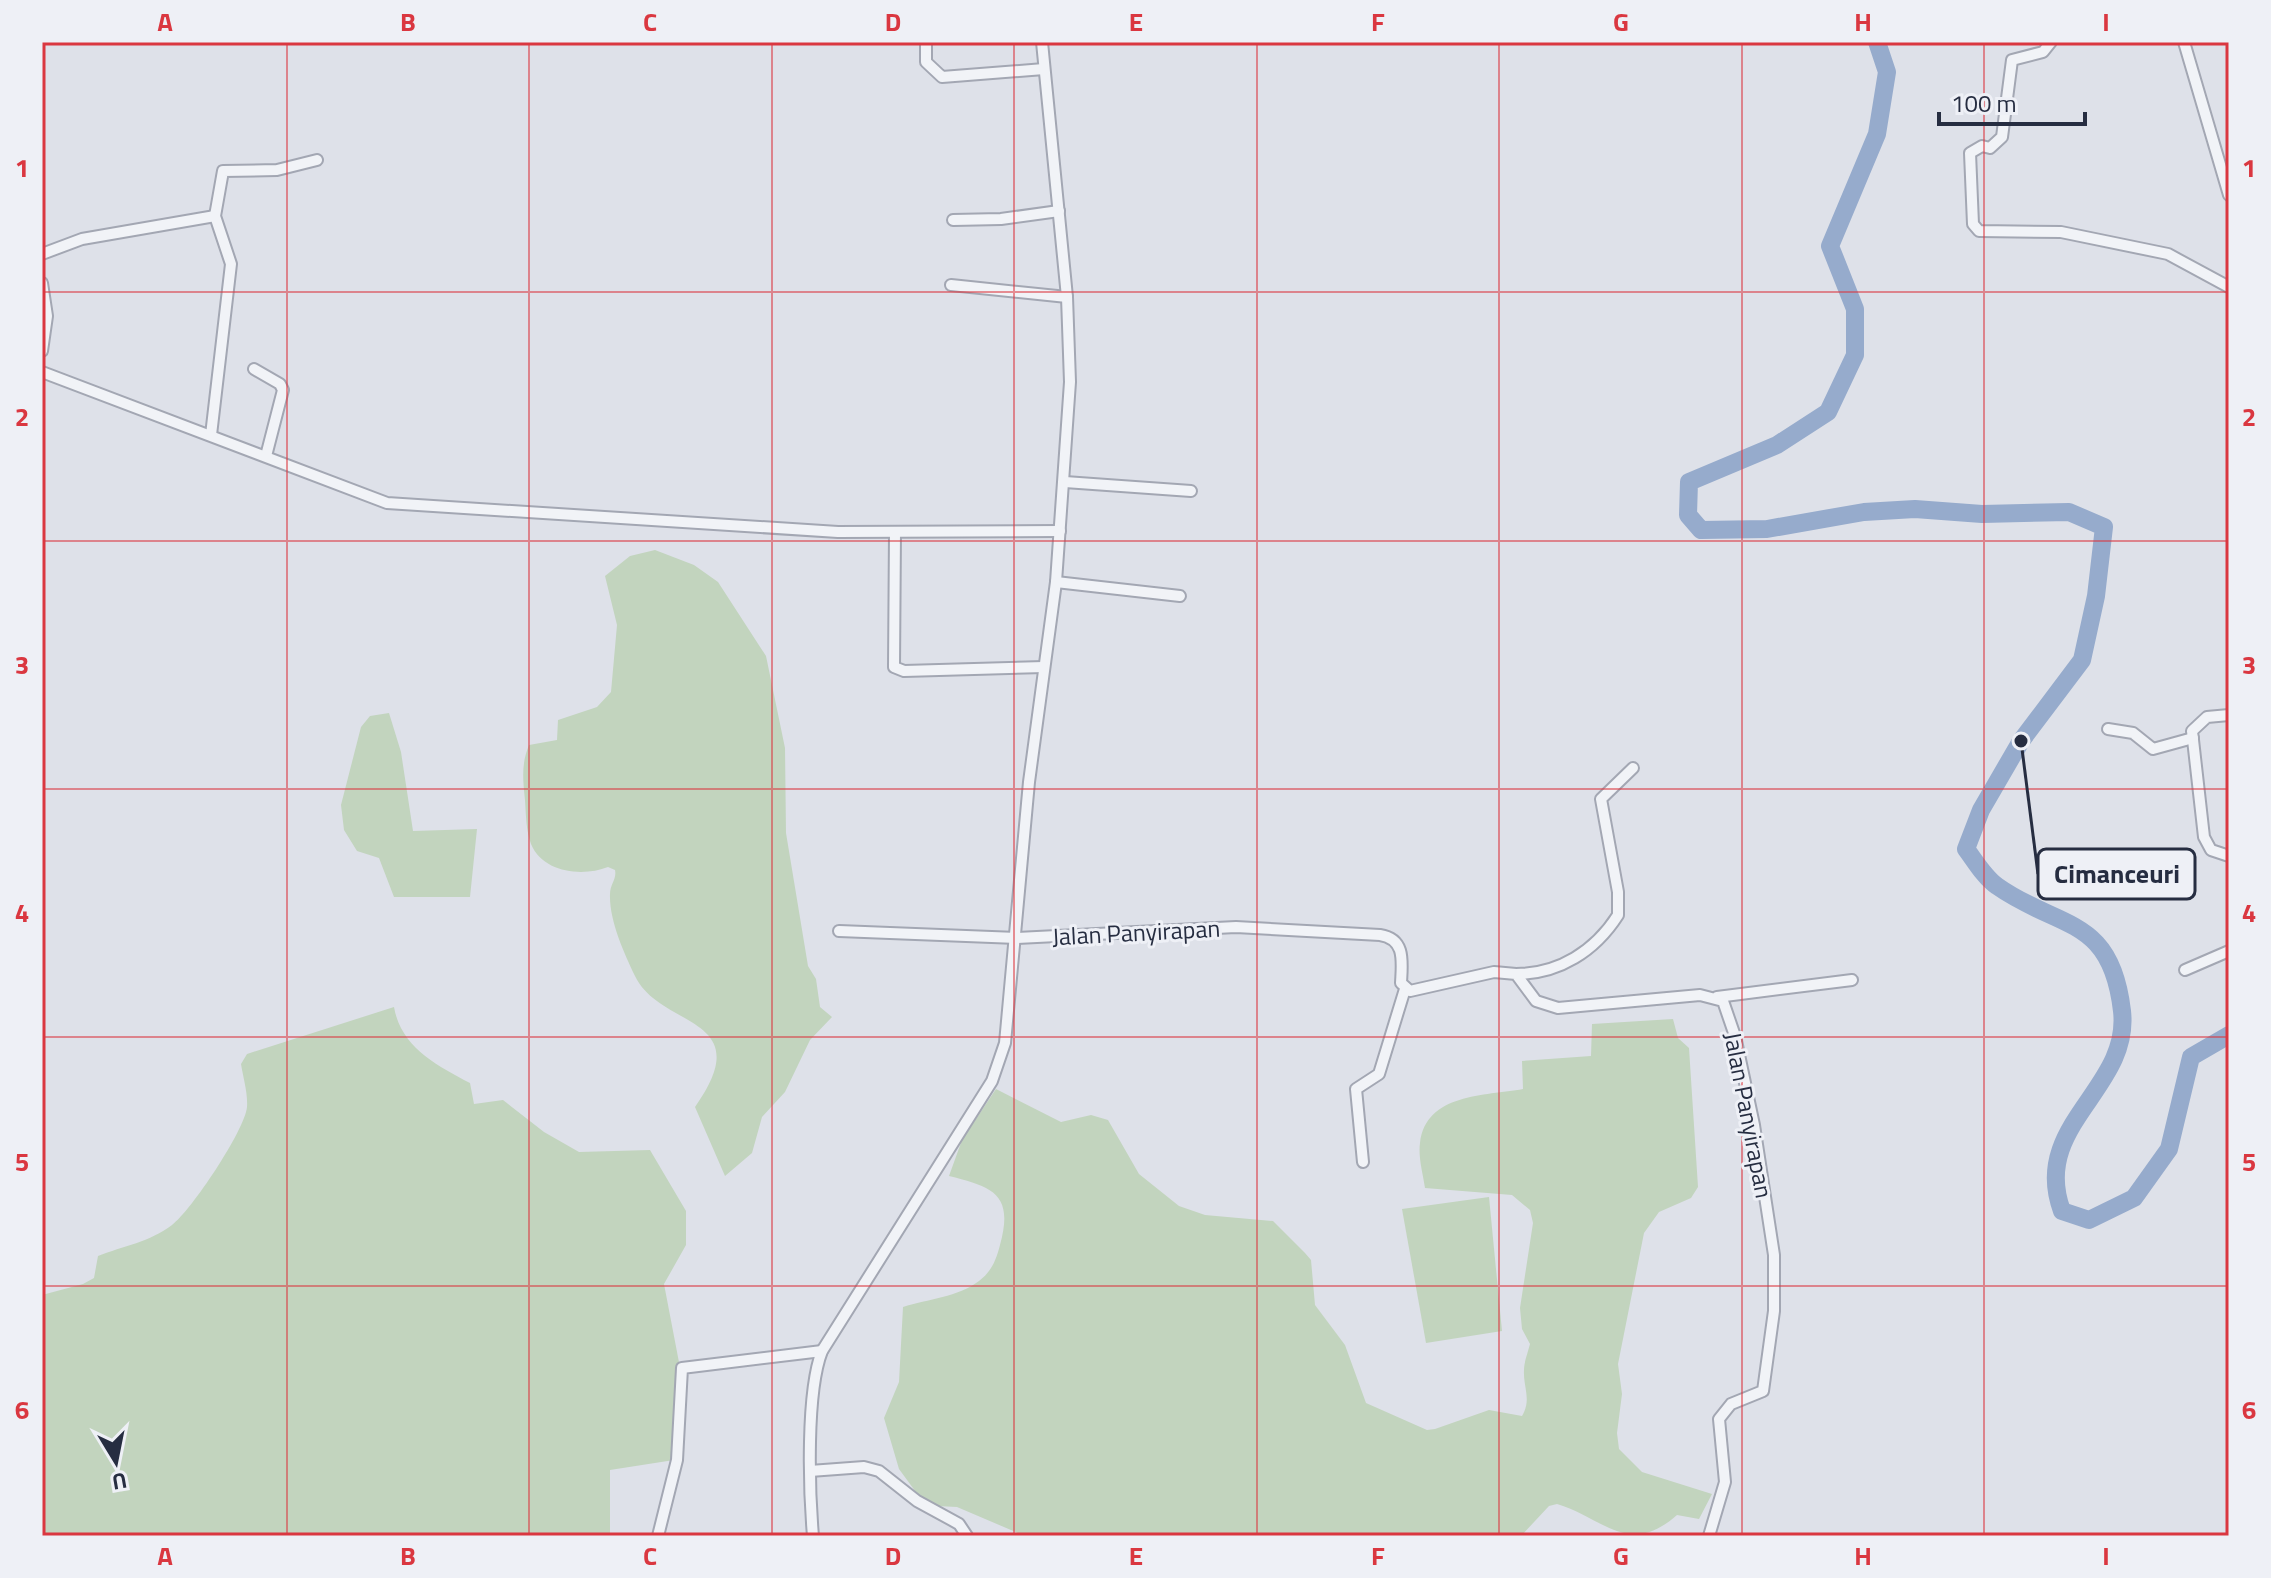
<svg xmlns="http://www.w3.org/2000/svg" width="2271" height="1578" viewBox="0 0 2271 1578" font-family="'Titillium Web',sans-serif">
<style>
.green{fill:#c2d4be}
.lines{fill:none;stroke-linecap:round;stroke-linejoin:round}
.river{stroke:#96abcc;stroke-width:18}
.minor-casing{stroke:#a3a7b3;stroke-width:14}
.minor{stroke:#f1f3f7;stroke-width:10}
.grid{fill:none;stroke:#da3740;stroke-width:2;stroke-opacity:0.55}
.labels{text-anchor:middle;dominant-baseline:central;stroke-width:6;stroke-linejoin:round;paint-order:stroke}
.street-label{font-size:24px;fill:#262d41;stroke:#eef0f6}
.leader{fill:none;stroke:#262d41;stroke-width:3}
.callout-dot{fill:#262d41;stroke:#eef0f6;stroke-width:3}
.callout{fill:#eef0f6;stroke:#262d41;stroke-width:3}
.callout-label{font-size:26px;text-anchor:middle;font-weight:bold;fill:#262d41}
.neatline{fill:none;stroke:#da3740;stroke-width:3}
.grid-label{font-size:26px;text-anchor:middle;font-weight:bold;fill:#da3740}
</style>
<rect width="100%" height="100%" fill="#dee1e9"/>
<g class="green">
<path d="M655 550 694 565 718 582 766 656 785 748 786 833 808 966 816 979 820 1007 832 1017 810 1040 785 1092 762 1117 752 1153 725 1176 695 1107C760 1015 660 1029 635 976 624 953 609 920 610 894 610 884 617 879 615 870L608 867C583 877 543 873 531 844 526 830 526 815 525 800 523 780 521 764 529 745L557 740 558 720 597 707 611 692 617 625 605 576 630 556Z"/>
<path d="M389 713 401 752 413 831 477 829 470 897H394L379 858 357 851 344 830 341 805 361 727 370 716Z"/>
<path d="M394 1007C401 1047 436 1065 470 1083L474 1104 503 1100 544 1132 579 1152 650 1150 686 1211V1245L664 1284 682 1378 674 1460 610 1470V1536H42V1295L83 1284 94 1278 98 1256C123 1246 150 1242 172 1225 191 1211 245 1130 247 1107 248 1093 243 1077 241 1064L247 1054Z"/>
<path d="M1673 1019 1678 1038 1689 1048 1698 1187 1691 1198 1659 1212 1644 1233 1618 1364 1622 1394 1617 1433 1619 1449 1642 1472 1712 1494 1699 1519 1677 1515C1628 1558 1604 1518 1557 1504L1549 1506 1521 1536H1025L957 1507 937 1506 921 1499 899 1469 884 1418 899 1382 903 1307C928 1299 958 1297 979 1281 992 1271 996 1260 1000 1245 1014 1194 993 1187 949 1176L962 1140 996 1089 1061 1122 1091 1115 1108 1120 1139 1174 1179 1206 1205 1215 1273 1221 1305 1253 1311 1260 1315 1305 1345 1345 1366 1403 1427 1430 1435 1429 1489 1410 1522 1416C1532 1399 1523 1388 1524 1370 1524 1362 1528 1352 1530 1344L1522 1329 1520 1308 1533 1223 1530 1210 1512 1195 1425 1188C1423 1174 1418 1157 1420 1143 1426 1093 1485 1096 1523 1089L1522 1061 1591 1056 1592 1024Z"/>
<path d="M1489 1197 1502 1331 1426 1343 1402 1209Z"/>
</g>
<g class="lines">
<path class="river" d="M1877 42 1887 72 1877 134 1830 246 1855 309V355L1828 412 1777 445 1689 482 1688 515 1701 530 1767 529 1864 512 1915 509 1982 514 2069 512 2104 527 2096 596 2082 660 2021 741 1981 810 1966 849C1975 861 1985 878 1997 886 2059 930 2111 915 2122 1011 2131 1089 2030 1125 2062 1211L2089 1220 2134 1198 2169 1149 2191 1057 2229 1035"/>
<g class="minor-casing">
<g id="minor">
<path d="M926 42V62L942 77 1044 69"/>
<path d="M2051 42 2043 52 2012 60 2002 137 1990 148 1982 146 1970 153 1973 224 1979 231 2061 232 2168 254 2229 287"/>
<path d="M2184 42 2229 195"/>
<path d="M953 220 1001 219 1059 211"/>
<path d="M42 254 82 239 215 216"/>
<path d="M42 283 47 316 42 351"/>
<path d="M951 285 1067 297"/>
<path d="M254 369 280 384 283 390 266 456"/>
<path d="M42 372 387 503 838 532 1060 531"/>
<path d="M211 435 231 264 215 216 223 171 277 170 317 160"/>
<path d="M1065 482 1191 491"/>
<path d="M895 532 894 667 904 671 1044 667"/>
<path d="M1056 582 1180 596"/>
<path d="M2229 715 2207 717 2192 731 2204 837 2211 850 2229 856"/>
<path d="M2108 729 2133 733 2153 749 2193 738"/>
<path d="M839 931 1017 938 1236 927 1380 935C1406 939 1402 962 1401 983L1410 991 1494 972 1516 974 1536 1001 1558 1008 1700 995 1723 1001 1735 1036 1754 1125 1774 1255V1311L1763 1391 1731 1404 1719 1419 1725 1482 1709 1536"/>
<path d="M2185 970 2229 951"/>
<path d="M1516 974C1559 974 1595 951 1618 915V892L1601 799 1633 768"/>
<path d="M1717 997 1852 980"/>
<path d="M1363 1162 1356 1089 1379 1074 1405 989"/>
<path d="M810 1471 864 1467 879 1471 917 1501 959 1524 967 1536"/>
<path d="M658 1536 677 1460 682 1368 822 1351"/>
<path d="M813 1536C809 1490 806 1392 822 1351L992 1081 1005 1043 1029 782 1056 582 1070 382 1067 297 1042 42"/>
</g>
</g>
<use href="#minor" class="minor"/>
</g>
<path class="grid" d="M287 42V1536M529 42V1536M772 42V1536M1014 42V1536M1257 42V1536M1499 42V1536M1742 42V1536M1984 42V1536M42 292H2229M42 541H2229M42 789H2229M42 1037H2229M42 1286H2229"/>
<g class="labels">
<g class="street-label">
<text transform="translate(1136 932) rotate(-3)">Jalan Panyirapan</text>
<text transform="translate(1749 1115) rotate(79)">Jalan Panyirapan</text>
</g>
</g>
<path class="leader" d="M2021 741L2038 874"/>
<circle class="callout-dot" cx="2021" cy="741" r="8"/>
<rect class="callout" x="2038" y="849" width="157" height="50" rx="8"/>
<g class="callout-label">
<text x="2117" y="883">Cimanceuri</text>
</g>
<rect width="2271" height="1578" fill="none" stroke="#eef0f6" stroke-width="88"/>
<g transform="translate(116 1462) rotate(170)" stroke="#eef0f6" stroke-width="6" paint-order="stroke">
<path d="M0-6L14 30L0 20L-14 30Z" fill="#262d41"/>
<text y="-12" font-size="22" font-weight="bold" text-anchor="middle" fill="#262d41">U</text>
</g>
<path d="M1939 112v12h146v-12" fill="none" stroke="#262d41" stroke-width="4"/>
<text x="1951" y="112" font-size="24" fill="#262d41" stroke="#eef0f6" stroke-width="6" paint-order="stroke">100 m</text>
<rect x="44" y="44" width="2183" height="1490" class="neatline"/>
<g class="grid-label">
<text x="165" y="31">A</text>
<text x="408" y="31">B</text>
<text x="650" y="31">C</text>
<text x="893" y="31">D</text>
<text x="1136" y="31">E</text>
<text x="1378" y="31">F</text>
<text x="1621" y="31">G</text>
<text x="1863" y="31">H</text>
<text x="2106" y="31">I</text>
<text x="22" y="177">1</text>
<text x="2249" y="177">1</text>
<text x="22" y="426">2</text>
<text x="2249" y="426">2</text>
<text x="22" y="674">3</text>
<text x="2249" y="674">3</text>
<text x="22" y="922">4</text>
<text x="2249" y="922">4</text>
<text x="22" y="1171">5</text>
<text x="2249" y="1171">5</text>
<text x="22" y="1419">6</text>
<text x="2249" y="1419">6</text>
<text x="165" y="1565">A</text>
<text x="408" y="1565">B</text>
<text x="650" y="1565">C</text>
<text x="893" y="1565">D</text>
<text x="1136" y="1565">E</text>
<text x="1378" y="1565">F</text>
<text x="1621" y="1565">G</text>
<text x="1863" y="1565">H</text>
<text x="2106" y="1565">I</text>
</g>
</svg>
